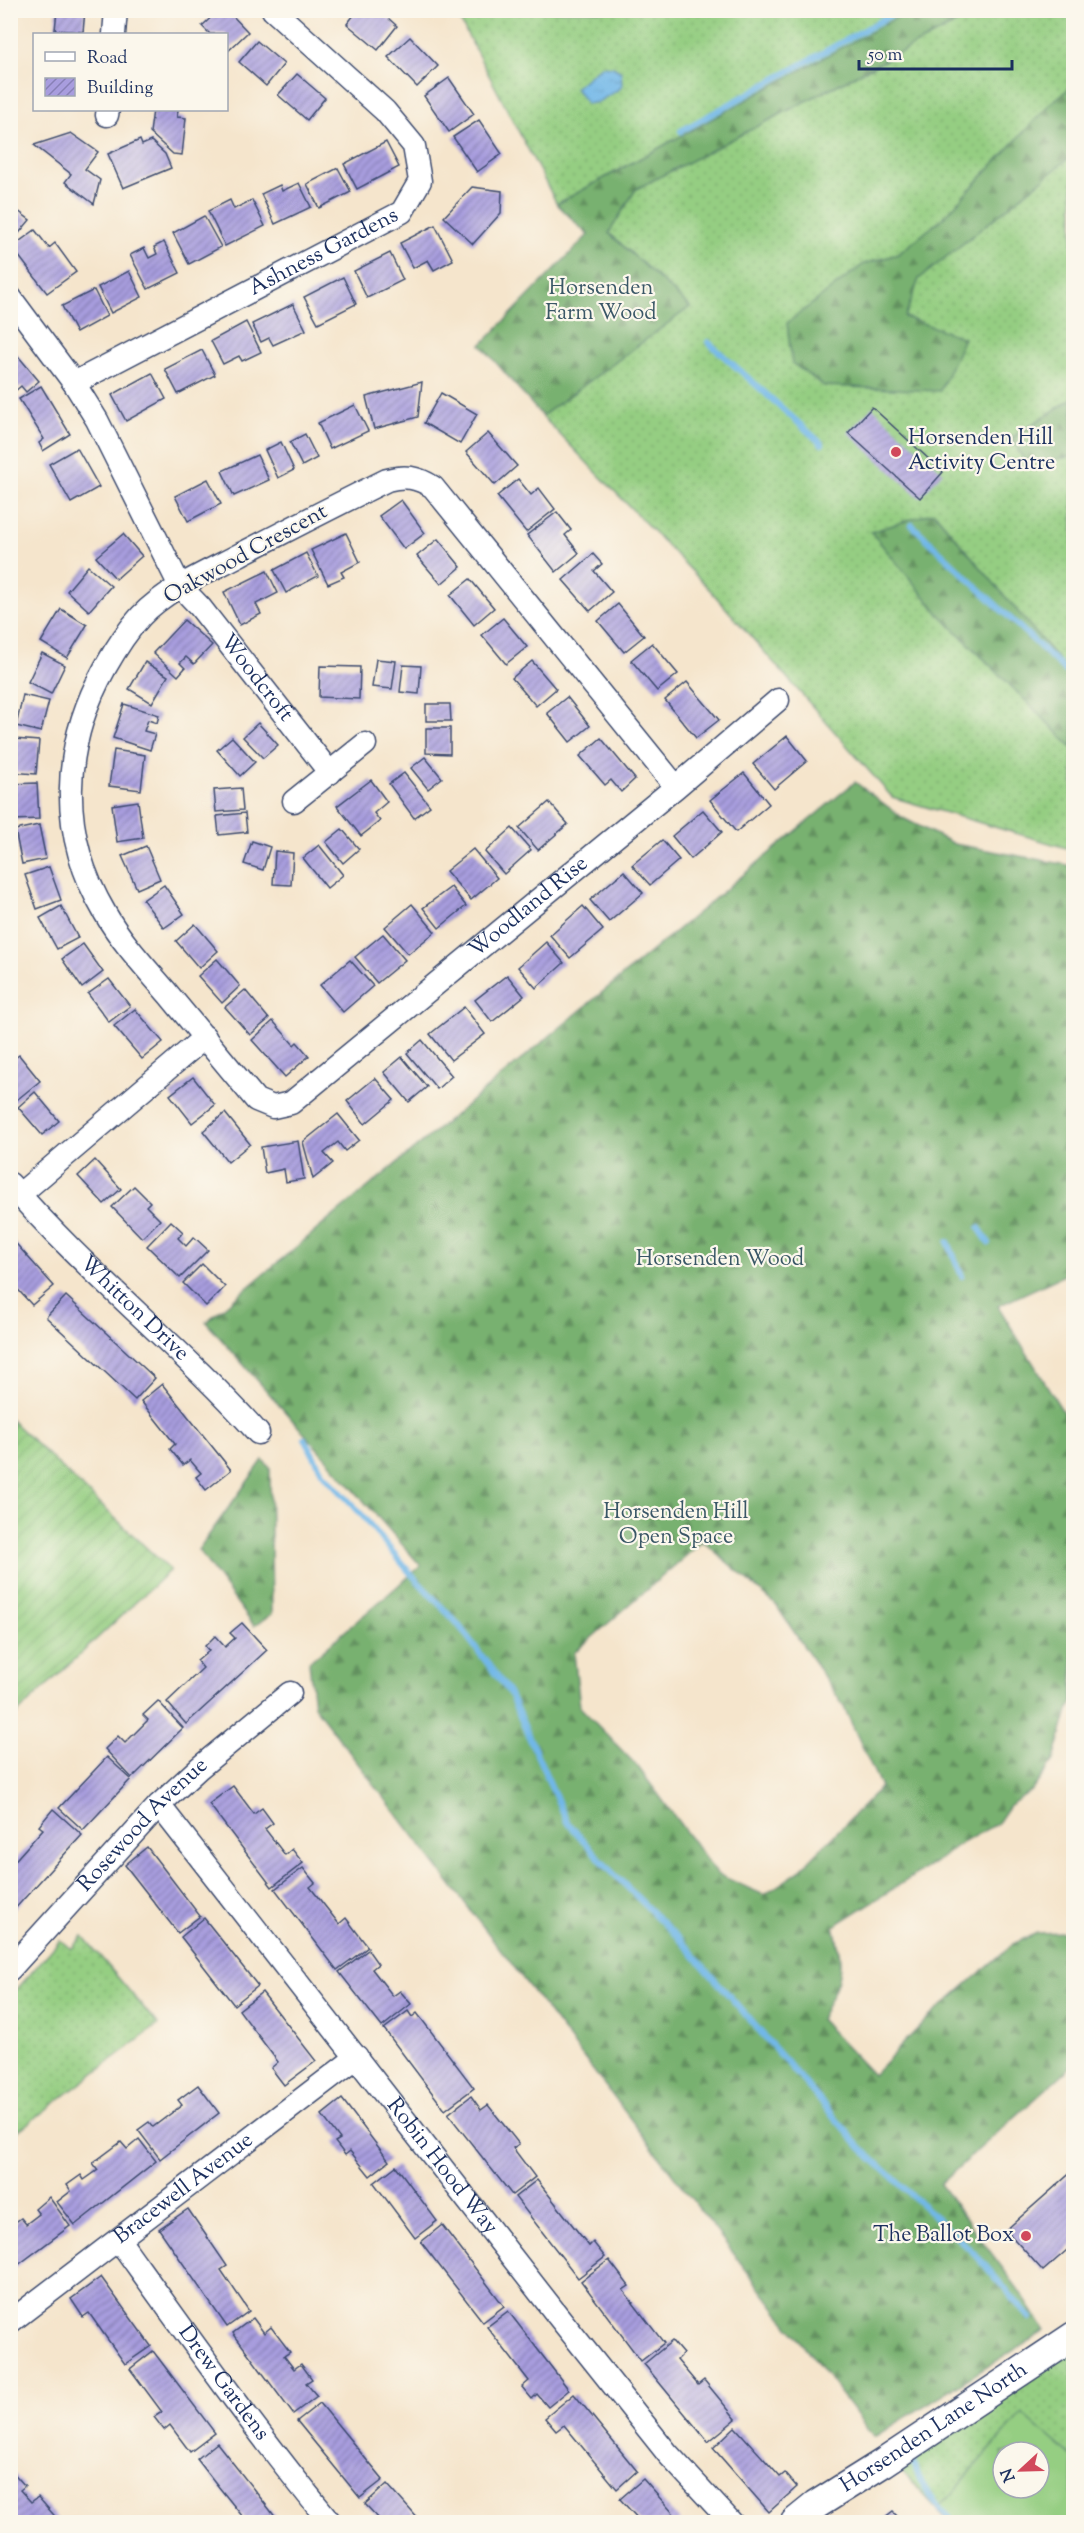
<svg xmlns="http://www.w3.org/2000/svg" width="1084" height="2533" viewBox="0 0 1084 2533" font-family="'Sorts Mill Goudy',serif">
<style>
.grass{fill:url(#grass-dots);stroke:#587e70;stroke-width:1.5;fill-rule:evenodd}
.forest{fill:url(#forest-firs);stroke:#4a7067;stroke-width:1.5;fill-rule:evenodd}
.garden{fill:url(#garden-furrows);stroke:#587e70;stroke-width:1.5}
.pitch{fill:#95ce82;stroke:#587e70;stroke-width:1.5;fill-rule:evenodd}
.water{fill:url(#water-ripples);stroke:#4673a3;stroke-width:1.5}
.lines{fill:none;stroke-linecap:round;stroke-linejoin:round}
.stream{stroke:#71b7e8;stroke-width:6}
.building{fill:url(#building-hatch)}
.minor-casing{stroke:#3c4a6e;stroke-width:25}
.tertiary-casing{stroke:#3c4a6e;stroke-width:31}
.minor{stroke:#fff;stroke-width:22}
.tertiary{stroke:#fff;stroke-width:28}
.poi-dot{fill:#d1495b;stroke:#fbf7ec;stroke-width:2}
.labels{text-anchor:middle;dominant-baseline:central;stroke-width:4.5;stroke-linejoin:round;paint-order:stroke}
.street-label{font-size:22px;fill:#1b2f5e;stroke:#fbf7ec}
.park-label{font-size:22px;fill:#3a5767;stroke:#fbf7ec}
.poi-label{font-size:22px;fill:#1b2f5e;stroke:#fbf7ec;text-anchor:start}
</style>
<defs>
<pattern id="grass-dots" width="8" height="8" patternUnits="userSpaceOnUse" patternTransform="scale(1.5)"><rect width="8" height="8" fill="#95ce82"/><path d="M2 2h.1M6 6h.1" fill="none" stroke="#80b173" stroke-width="1.8" stroke-linecap="round"/></pattern>
<pattern id="forest-firs" width="22" height="20" patternUnits="userSpaceOnUse" patternTransform="scale(1.5)"><rect width="22" height="20" fill="#78b170"/><path d="M5 1l3.5 6h-7zM16 11l3.5 6h-7z" fill="#62905f"/></pattern>
<pattern id="garden-furrows" width="10" height="10" patternUnits="userSpaceOnUse" patternTransform="scale(1.5)"><rect width="10" height="10" fill="#95ce82"/><path d="M-1 1l2-2M0 10L10 0M9 11l2-2" fill="none" stroke="#80b173"/></pattern>
<pattern id="water-ripples" width="26" height="14" patternUnits="userSpaceOnUse" patternTransform="scale(1.5)"><rect width="26" height="14" fill="#71b7e8"/><path d="M2 4q2-2 4 0t4 0M15 11q2-2 4 0t4 0" fill="none" stroke="#5c95bf"/></pattern>
<pattern id="building-hatch" width="6" height="6" patternUnits="userSpaceOnUse" patternTransform="scale(1.5)"><rect width="6" height="6" fill="#a89dde"/><path d="M-1 1l2-2M0 6l6-6M5 7l2-2" fill="none" stroke="#8880b7"/></pattern>
</defs>
<rect width="100%" height="100%" fill="#fbf7ec"/>
<filter id="ink" filterUnits="userSpaceOnUse"><feTurbulence type="fractalNoise" baseFrequency=".0167" numOctaves="2"/><feDisplacementMap in="SourceGraphic" scale="12" xChannelSelector="R" yChannelSelector="G"/><feConvolveMatrix kernelMatrix="1 2 1 2 8 2 1 2 1" color-interpolation-filters="sRGB"/></filter>
<filter id="wash" filterUnits="userSpaceOnUse"><feTurbulence type="fractalNoise" baseFrequency=".008" numOctaves="4" result="noise"/><feDisplacementMap in="SourceGraphic" scale="24" xChannelSelector="R" yChannelSelector="G"/><feGaussianBlur stdDeviation="1.35" result="paint"/><feColorMatrix in="noise" values="0 0 0 0 0 0 0 0 0 0 0 0 0 0 0 0 0 1.4 0 .05"/><feComposite in="paint" operator="in"/></filter>
<g filter="url(#wash)">
<rect width="100%" height="100%" fill="#f5e5cc"/>
<g class="grass">
<path d="M455 11H910L557 204Z"/>
<path d="M980 11H1073V850L892 797 710 590 542 416 690 307 608 232 636 189Z"/>
<path d="M83 1936 158 2025 11 2136V1996L60 1940 71 1949Z"/>
<path d="M1073 2350V2522H949L899 2468ZM1003 2452H1039V2488H1003Z"/>
</g>
<g class="forest">
<path d="M910 10 980 11 636 189 609 233 690 307 542 416 481 345 588 235 557 204Z"/>
<path d="M1073 85V155L919 279 905 317 964 338 940 391 824 386 792 363 787 323 864 264 898 254 943 218 1051 103Z"/>
<path d="M1073 398V456L1027 465 1011 438Z"/>
<path d="M934 512 1073 677V748L940 615 871 532Z"/>
<path d="M855 782 903 818 954 844 1074 866 1073 1271 998 1306 1073 1428V1703L1068 1710 1054 1760 1032 1790 1010 1805 998 1823 956 1846 942 1858 834 1926C845 1971 841 1978 820 2019L873 2075 928 2018 1013 1944 1037 1933 1067 1932 1073 1935V2065L940 2184 1018 2289 1045 2331 874 2437 314 1706 309 1662 421 1566 206 1322ZM703 1541 776 1605 843 1705 881 1787 798 1872 764 1895 717 1874 638 1767 580 1707 574 1653Z"/>
<path d="M263 1460 270 1468 272 1614 254 1626 198 1550Z"/>
</g>
<path class="garden" d="M11 1420 170 1570 11 1719Z"/>
<path class="pitch" d="M1022 2413 1073 2458V2522H957L940 2507ZM1003 2452H1039V2488H1003Z"/>
<path class="water" d="M601 66 613 67 621 72 622 87 598 102 587 104 575 88Z"/>
<g class="lines">
<g class="stream">
<path d="M681 131 900 10"/>
<path d="M708 342 822 444"/>
<path d="M912 525 1074 679"/>
<path d="M1069 1151 1074 1158"/>
<path d="M979 1228 989 1243"/>
<path d="M948 1242 962 1276"/>
<path d="M305 1439 322 1472 361 1514 411 1574 457 1623 509 1692 567 1822 609 1869 687 1947 861 2148 976 2255 1030 2318"/>
<path d="M914 2454 912 2455C917 2483 934 2503 954 2522"/>
</g>
</g>
<g id="blocks">
<g class="building">
<path d="M57 10H85L83 32 55 30Z"/>
<path d="M219 10H227L248 32 226 53V34H210L202 26Z"/>
<path d="M358 10H379L397 26 378 50 347 24Z"/>
<path d="M410 37 438 66 417 87 388 57Z"/>
<path d="M257 41 284 64 266 86 239 62Z"/>
<path d="M297 74 325 98 307 120 278 95Z"/>
<path d="M449 78 474 114 449 132 424 96Z"/>
<path d="M153 110H178L177 117 186 118 182 155 173 154 150 133Z"/>
<path d="M479 120 502 154 477 172 453 137Z"/>
<path d="M71 133 98 152 85 169 100 180 94 204 65 182 71 174 34 145Z"/>
<path d="M140 140 142 145 151 141 165 154 171 168 123 188 108 154Z"/>
<path d="M386 142 399 167 357 189 344 164Z"/>
<path d="M338 168 351 192 319 208 307 184Z"/>
<path d="M299 183 311 207 275 224 261 194 280 185 282 191Z"/>
<path d="M472 187 502 191 501 213 473 244 444 217Z"/>
<path d="M230 200 234 209 252 200 265 226 225 246 208 211Z"/>
<path d="M10 205 30 220 10 244Z"/>
<path d="M204 216 221 247 189 264 173 233Z"/>
<path d="M435 225 453 260 434 270 428 260 413 268 400 243Z"/>
<path d="M35 230 49 248 55 243 76 272 47 293 12 247Z"/>
<path d="M164 242 180 273 148 289 130 255 144 248 149 258 157 254 154 247Z"/>
<path d="M390 253 403 280 367 298 354 271Z"/>
<path d="M129 271 142 297 111 313 98 287Z"/>
<path d="M343 277 356 304 318 323 304 297Z"/>
<path d="M94 290 107 316 76 333 62 306Z"/>
<path d="M293 304 306 330 273 345 269 338 261 342 252 324Z"/>
<path d="M246 322 261 352 242 361 239 356 223 364 211 341Z"/>
<path d="M13 350 39 381 26 392 21 386 14 392 10 388V352Z"/>
<path d="M202 350 215 375 178 394 165 369Z"/>
<path d="M152 373 166 399 126 421 112 395Z"/>
<path d="M422 382 418 417 374 429 366 397Z"/>
<path d="M41 386 70 434 43 451 39 443 44 439 19 399Z"/>
<path d="M441 393 477 414 460 444 424 423Z"/>
<path d="M355 405 368 431 330 449 318 423Z"/>
<path d="M872 407 943 472 920 498 848 433Z"/>
<path d="M488 433 517 466 495 485 466 452Z"/>
<path d="M305 434 317 458 302 466 290 442Z"/>
<path d="M281 442 294 470 278 478 265 450Z"/>
<path d="M77 448 99 487 71 503 49 464Z"/>
<path d="M257 455 269 480 234 496 222 471Z"/>
<path d="M208 479 221 504 188 521 175 496Z"/>
<path d="M518 479 531 495 539 488 555 509 526 532 497 496Z"/>
<path d="M401 500 425 533 404 549 379 516Z"/>
<path d="M557 512 571 530 565 535 579 553 556 572 527 535Z"/>
<path d="M346 533 360 562 341 572 344 577 328 584 311 550Z"/>
<path d="M123 534 142 556 116 579 96 557Z"/>
<path d="M438 539 461 567 441 584 417 556Z"/>
<path d="M306 553 318 576 286 593 274 570Z"/>
<path d="M593 554 602 564 594 571 612 592 590 611 563 580Z"/>
<path d="M88 566 111 586 89 611 67 591Z"/>
<path d="M267 571 278 593 256 604 261 614 240 625 224 592Z"/>
<path d="M470 579 494 608 474 625 450 595Z"/>
<path d="M618 604 644 636 624 652 598 621Z"/>
<path d="M61 609 87 625 67 658 41 642Z"/>
<path d="M503 618 527 647 506 664 482 635Z"/>
<path d="M184 620 212 645 194 664 186 657 180 663 185 668 178 676 153 653Z"/>
<path d="M652 643 678 674 657 691 631 660Z"/>
<path d="M42 653 65 665 51 694 28 682Z"/>
<path d="M376 659 396 661 392 689 372 687Z"/>
<path d="M532 661 556 689 536 706 512 678Z"/>
<path d="M145 662 168 676 152 703 129 689Z"/>
<path d="M403 665 421 666 419 694 400 692Z"/>
<path d="M320 666 360 667 359 699 319 697Z"/>
<path d="M687 682 719 720 696 738 665 700Z"/>
<path d="M23 695 49 701 41 732 16 726Z"/>
<path d="M567 697 590 726 570 742 547 713Z"/>
<path d="M124 704 159 715 157 723 148 720 144 731 155 734 150 750 113 738Z"/>
<path d="M426 704H450L451 721H426Z"/>
<path d="M258 723 278 745 263 758 243 737Z"/>
<path d="M426 728H450V754L426 753Z"/>
<path d="M787 736 807 761 774 789 753 764Z"/>
<path d="M232 737 255 762 240 776 217 750Z"/>
<path d="M601 738 635 779 621 792 611 780 605 785 580 756Z"/>
<path d="M14 739 39 741 36 774 11 772Z"/>
<path d="M114 750 145 755 141 790 109 786Z"/>
<path d="M425 757 442 778 428 789 411 768Z"/>
<path d="M404 773 430 806 414 818 389 784Z"/>
<path d="M744 773 769 804 736 832 710 800Z"/>
<path d="M371 780 387 802 374 813 380 821 361 836 337 806Z"/>
<path d="M37 783 39 819 13 820 11 784Z"/>
<path d="M241 788 243 810 216 812 214 790Z"/>
<path d="M138 801 143 838 117 842 112 805Z"/>
<path d="M549 802 568 824 538 850 519 828Z"/>
<path d="M703 810 722 832 691 859 672 836Z"/>
<path d="M245 813 247 832 219 835 217 816Z"/>
<path d="M39 825 46 859 22 864 15 830Z"/>
<path d="M512 828 531 850 504 874 485 852Z"/>
<path d="M342 829 359 849 343 863 326 842Z"/>
<path d="M662 840 679 860 650 885 632 865Z"/>
<path d="M252 841 270 847 263 870 244 864Z"/>
<path d="M319 845 343 875 327 888 303 858Z"/>
<path d="M146 846 160 879 137 889 122 856Z"/>
<path d="M473 849 497 878 471 900 446 871Z"/>
<path d="M275 851 293 853 291 885 273 884Z"/>
<path d="M49 867 61 900 37 909 25 875Z"/>
<path d="M624 871 643 893 609 922 590 900Z"/>
<path d="M164 885 184 914 164 928 143 900Z"/>
<path d="M451 887 466 906 439 928 423 908Z"/>
<path d="M412 904 435 932 408 954 385 927Z"/>
<path d="M61 906 78 938 57 949 40 918Z"/>
<path d="M583 906 603 930 570 958 550 935Z"/>
<path d="M195 924 218 951 199 968 176 941Z"/>
<path d="M383 934 405 960 377 983 355 957Z"/>
<path d="M546 942 564 963 536 988 518 967Z"/>
<path d="M83 944 103 972 82 988 62 959Z"/>
<path d="M217 959 240 986 222 1003 198 976Z"/>
<path d="M350 960 373 986 343 1012 320 985Z"/>
<path d="M507 975 524 996 492 1022 475 1000Z"/>
<path d="M109 979 130 1006 109 1022 88 994Z"/>
<path d="M245 990 269 1019 250 1035 225 1007Z"/>
<path d="M464 1007 485 1034 451 1060 430 1034Z"/>
<path d="M135 1009 163 1042 142 1059 114 1026Z"/>
<path d="M273 1021 294 1045 297 1042 309 1056 285 1077 252 1040Z"/>
<path d="M422 1040 452 1076 437 1089 407 1053Z"/>
<path d="M19 1055 40 1081 13 1103 10 1100V1062Z"/>
<path d="M402 1057 427 1087 409 1102 384 1072Z"/>
<path d="M193 1077 215 1105 192 1123 170 1095Z"/>
<path d="M375 1078 394 1100 365 1124 347 1101Z"/>
<path d="M35 1092 59 1121 42 1135 18 1107Z"/>
<path d="M225 1113 250 1144 228 1162 203 1131Z"/>
<path d="M338 1114 359 1140 345 1151 338 1142 324 1153 333 1163 313 1179 303 1142Z"/>
<path d="M298 1141 304 1179 286 1182 284 1169 265 1173 261 1147Z"/>
<path d="M95 1160 121 1189 104 1204 78 1176Z"/>
<path d="M134 1186 150 1202 146 1206 160 1220 142 1238 112 1207Z"/>
<path d="M171 1221 183 1232 178 1238 186 1246 194 1237 208 1250 180 1278 147 1246Z"/>
<path d="M10 1237 54 1286 32 1305 10 1281Z"/>
<path d="M202 1264 225 1287 206 1306 183 1283Z"/>
<path d="M66 1296 155 1378 135 1400 46 1317Z"/>
<path d="M162 1384 231 1470 206 1490 196 1477 201 1473 190 1460 183 1465 170 1449 175 1444 141 1401Z"/>
<path d="M242 1623 267 1650 186 1724 167 1702 203 1668 197 1661 209 1651 205 1646 215 1636 225 1647 235 1638 230 1633Z"/>
<path d="M158 1701 183 1728 132 1778 105 1749 118 1736 125 1743 148 1720 143 1715Z"/>
<path d="M107 1757 131 1779 83 1830 59 1808Z"/>
<path d="M233 1786 254 1814 262 1808 273 1823 265 1829 285 1855 292 1849 303 1863 272 1887 209 1804Z"/>
<path d="M53 1809 82 1835 12 1912 10 1866 43 1829 39 1826Z"/>
<path d="M147 1847 200 1916 178 1933 125 1865Z"/>
<path d="M303 1868 315 1883 310 1887 339 1924 346 1918 368 1947 337 1970 275 1889Z"/>
<path d="M204 1918 258 1986 234 2005 181 1937Z"/>
<path d="M368 1950 378 1964 372 1969 393 1996 400 1991 411 2004 382 2027 339 1972Z"/>
<path d="M262 1992 316 2061 284 2085 271 2068 278 2062 239 2010Z"/>
<path d="M408 2011 412 2017 417 2013 474 2088 445 2110 384 2029Z"/>
<path d="M198 2085 219 2113 160 2159 138 2130 149 2122 153 2127 182 2105 178 2100Z"/>
<path d="M471 2096 481 2110 488 2105 519 2144 513 2148 535 2177 512 2195 448 2114Z"/>
<path d="M342 2099 389 2161 370 2176 350 2151 345 2155 335 2142 340 2139 322 2115Z"/>
<path d="M139 2139 156 2161 75 2225 57 2202 71 2191 67 2185 81 2175 84 2180 98 2170 93 2163 121 2142 127 2149Z"/>
<path d="M396 2166 437 2221 415 2238 374 2183Z"/>
<path d="M1074 2170V2244L1043 2271 1006 2230Z"/>
<path d="M537 2180 589 2246 593 2242 605 2257 578 2278 515 2197Z"/>
<path d="M49 2197 70 2226 10 2271V2237L13 2235 10 2226 21 2218 26 2224 39 2214 35 2209Z"/>
<path d="M188 2209 227 2266 221 2270 249 2311 227 2327 159 2229Z"/>
<path d="M442 2225 504 2306 483 2322 421 2242Z"/>
<path d="M609 2260 629 2286 623 2290 664 2343 641 2361 581 2281Z"/>
<path d="M101 2277 151 2346 125 2364 89 2313 83 2317 71 2299Z"/>
<path d="M508 2311 569 2390 548 2407 537 2394 532 2399 522 2387 529 2381 487 2327Z"/>
<path d="M253 2318 264 2333 271 2327 290 2352 284 2356 294 2369 301 2364 312 2379 306 2383 317 2396 293 2414 233 2333Z"/>
<path d="M672 2341 683 2354 677 2360 698 2385 704 2380 736 2419 708 2442 644 2364Z"/>
<path d="M153 2351 215 2433 190 2452 170 2425 164 2430 154 2417 162 2412 130 2369Z"/>
<path d="M574 2394 637 2471 617 2489 564 2425 556 2431 545 2418Z"/>
<path d="M320 2403 383 2480 360 2498 297 2421Z"/>
<path d="M735 2427 780 2477 785 2473 797 2487 769 2512 713 2448Z"/>
<path d="M217 2443 270 2510 279 2522H247L218 2486 197 2459Z"/>
<path d="M10 2469 25 2486 20 2490 31 2502 38 2497 60 2522H10Z"/>
<path d="M643 2479 681 2522H641L620 2499Z"/>
<path d="M387 2484 421 2522H382L365 2504Z"/>
<path d="M893 2512 903 2522H880Z"/>
</g>
</g>
</g>
<g filter="url(#ink)">
<use href="#blocks" fill-opacity="0" stroke="#3c4a6e" stroke-width="1.5"/>
<g class="lines">
<g class="minor-casing">
<g id="minor">
<path d="M114 34 116 10"/>
<path d="M107 115 108 110"/>
<path id="s1" d="M10 297 74 383 97 420 180 586 200 607 330 773"/>
<path id="s2" d="M74 383 402 212 420 181 414 146 385 111 273 10"/>
<path id="s3" d="M676 787 433 487C417 477 405 475 387 480 338 504 290 529 241 554 208 572 168 588 141 616 127 631 115 650 105 668 61 747 58 834 105 913 122 943 147 969 169 995 198 1030 227 1065 256 1100L273 1107 291 1103 676 787 778 700"/>
<path d="M294 801 365 744"/>
<path id="s4" d="M10 1184C87 1273 180 1346 258 1433"/>
<path d="M19 1195 205 1037"/>
<path id="s5" d="M159 1805 554 2311 668 2454 731 2522"/>
<path id="s6" d="M10 1969 159 1805 199 1768 290 1693"/>
<path id="s7" d="M119 2240C188 2336 255 2431 330 2522"/>
<path id="s8" d="M10 2322 357 2057"/>
</g>
</g>
<g class="tertiary-casing">
<g id="tertiary">
<path id="s9" d="M795 2522 816 2505 883 2463 1074 2336"/>
</g>
</g>
<use href="#minor" class="minor"/>
<use href="#tertiary" class="tertiary"/>
</g>
</g>
<g class="poi-dot">
<circle cx="896" cy="452" r="6"/>
<circle cx="1026" cy="2236" r="6"/>
</g>
<g class="labels">
<g class="street-label">
<text stroke="none"><textPath href="#s2" startOffset="282">Ashness Gardens</textPath></text>
<text transform="translate(246 555) rotate(-29)">Oakwood Crescent</text>
<text stroke="none"><textPath href="#s1" startOffset="456">Woodcroft</textPath></text>
<text stroke="none"><textPath href="#s3" startOffset="1622">Woodland Rise</textPath></text>
<text stroke="none"><textPath href="#s4" startOffset="176">Whitton Drive</textPath></text>
<text stroke="none"><textPath href="#s6" startOffset="196">Rosewood Avenue</textPath></text>
<text stroke="none"><textPath href="#s5" startOffset="459">Robin Hood Way</textPath></text>
<text stroke="none"><textPath href="#s8" startOffset="219">Bracewell Avenue</textPath></text>
<text stroke="none"><textPath href="#s7" startOffset="177">Drew Gardens</textPath></text>
<text stroke="none"><textPath href="#s9" startOffset="168">Horsenden Lane North</textPath></text>
</g>
<g class="park-label">
<text x="601" y="289">Horsenden<tspan x="601" dy="25">Farm Wood</tspan></text>
<text x="720" y="1260">Horsenden Wood</text>
<text x="676" y="1513">Horsenden Hill<tspan x="676" dy="25">Open Space</tspan></text>
</g>
<g class="poi-label">
<text x="908" y="439">Horsenden Hill<tspan x="908" dy="25">Activity Centre</tspan></text>
<text x="1014" y="2236" text-anchor="end">The Ballot Box</text>
</g>
</g>
<rect width="1084" height="2533" fill="none" stroke="#fbf7ec" stroke-width="36"/>
<rect x="33" y="33" width="195" height="78" fill="#fbf7ec" stroke="#a1a7b3" stroke-width="1.5"/>
<rect x="45" y="52" width="30" height="9" fill="#ffffff" stroke="#a1a7b3" stroke-width="1.5"/>
<text x="87" y="63" font-size="18" fill="#1b2f5e">Road</text>
<rect x="45" y="78" width="30" height="18" fill="url(#building-hatch)" stroke="#a1a7b3" stroke-width="1.5"/>
<text x="87" y="93" font-size="18" fill="#1b2f5e">Building</text>
<g transform="translate(1021 2470) rotate(248)"><circle r="28" fill="#fbf7ec" stroke="#a1a7b3" stroke-width="1.5"/>
<path d="M0-4.5L10 22L0 15L-10 22Z" fill="#d1495b"/>
<text y="-9" font-size="16" font-weight="bold" text-anchor="middle" fill="#1b2f5e">N</text>
</g>
<path d="M859 60v9h153v-9" fill="none" stroke="#1b2f5e" stroke-width="3"/>
<text x="868" y="60" font-size="18" fill="#1b2f5e" stroke="#fbf7ec" stroke-width="4.5" paint-order="stroke">50 m</text>
</svg>
